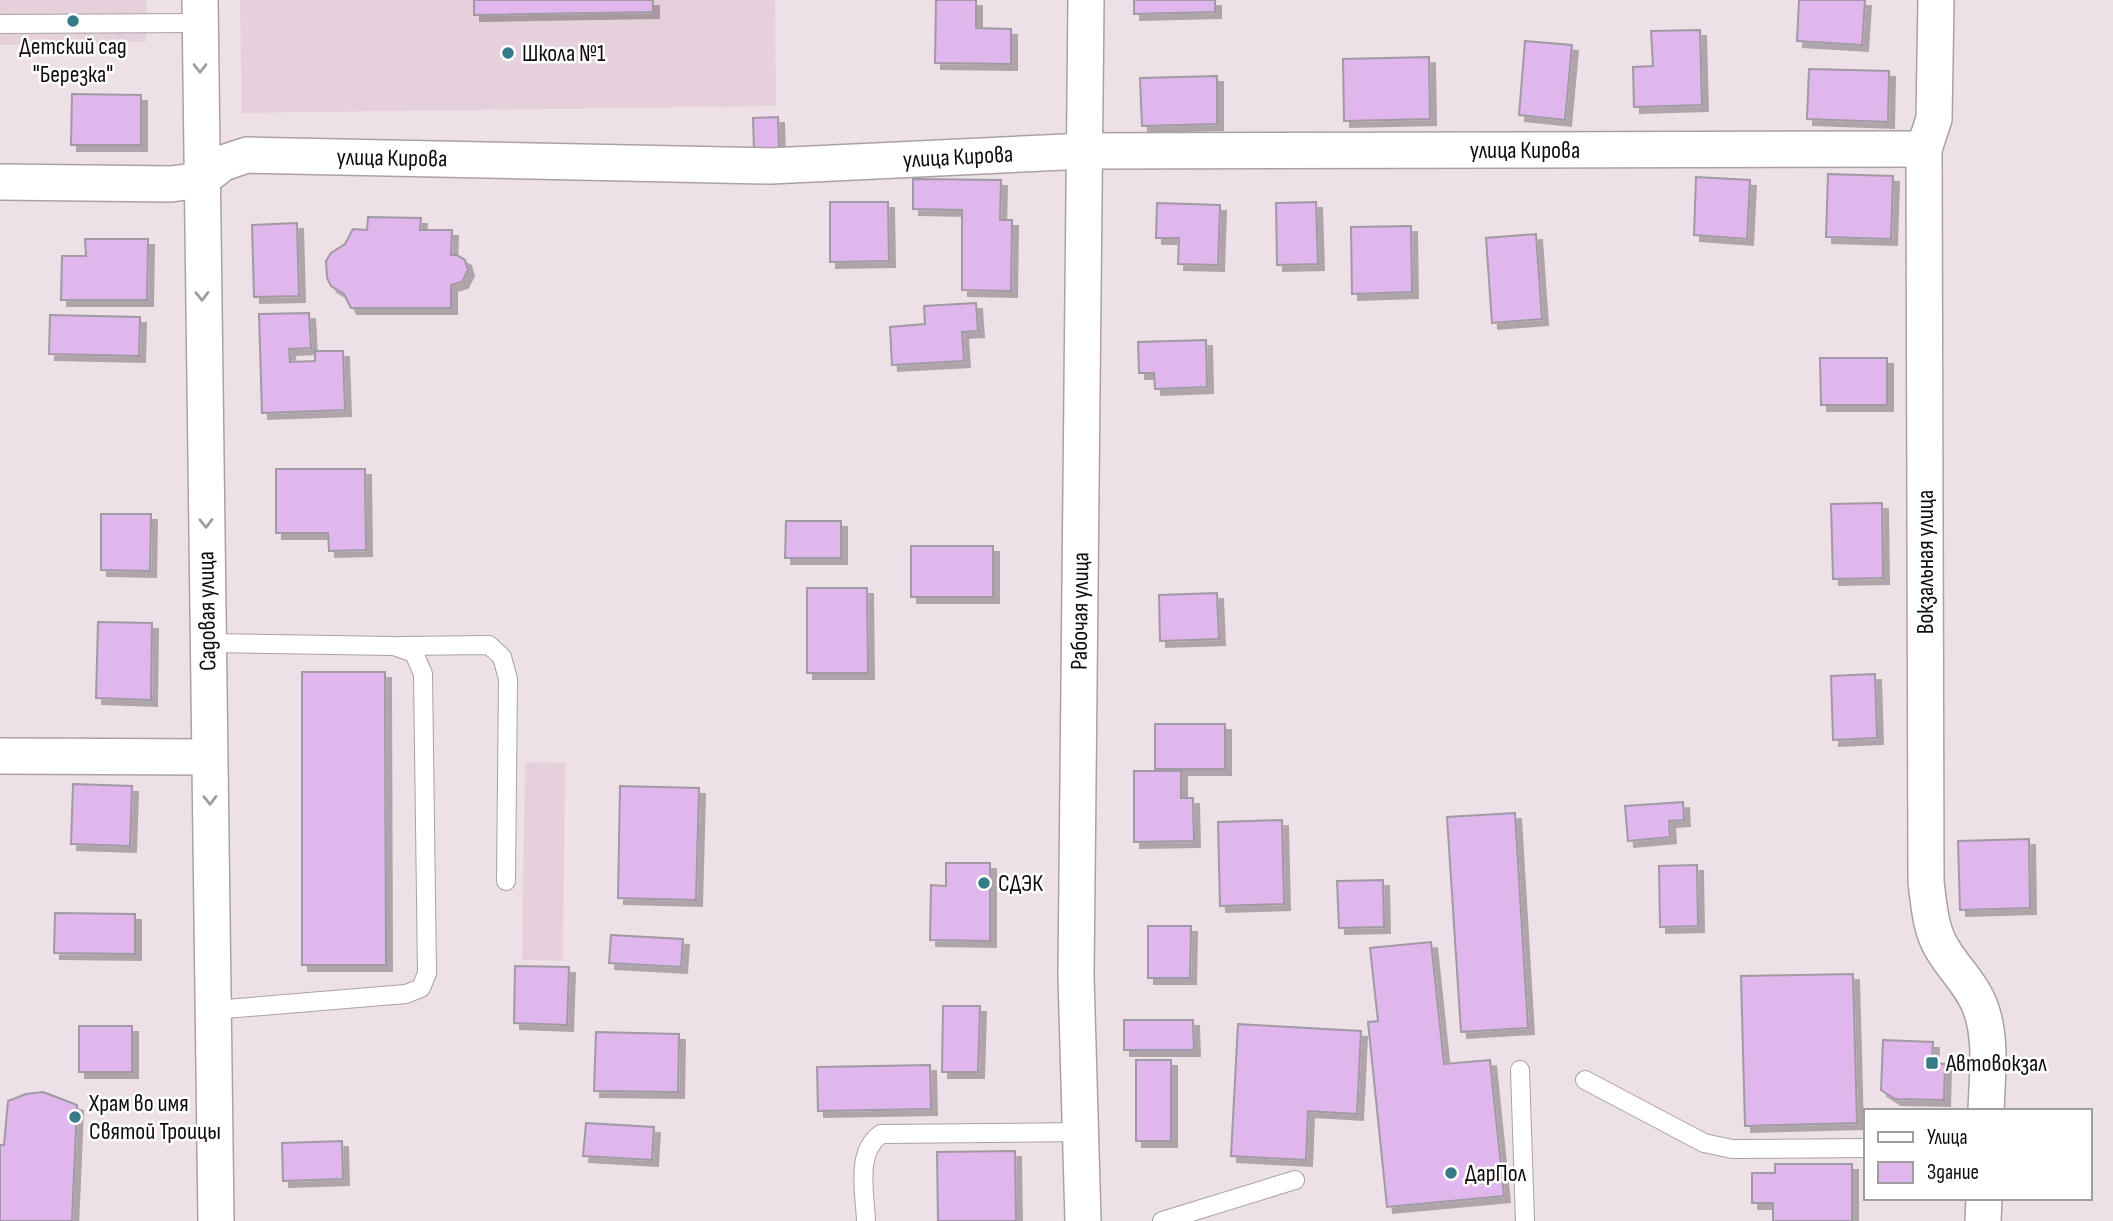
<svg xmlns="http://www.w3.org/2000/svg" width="2113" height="1221" viewBox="0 0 2113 1221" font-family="'Sofia Sans Condensed',sans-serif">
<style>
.built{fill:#e5d0db}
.building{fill:#dfb7ec;stroke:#a199a3;stroke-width:2;filter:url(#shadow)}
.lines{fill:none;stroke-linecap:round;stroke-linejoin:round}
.service-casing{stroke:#aca0a6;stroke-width:20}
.minor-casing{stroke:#aca0a6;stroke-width:38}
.service{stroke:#fff;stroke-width:18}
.minor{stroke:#fff;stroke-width:35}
.oneway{stroke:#9f9d9f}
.poi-dot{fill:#367b88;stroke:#fff;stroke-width:2.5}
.labels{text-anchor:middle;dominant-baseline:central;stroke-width:5;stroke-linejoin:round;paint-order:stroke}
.poi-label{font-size:24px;fill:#100b0e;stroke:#fff;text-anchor:start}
.street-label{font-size:24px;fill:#100b0e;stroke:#fff}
</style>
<defs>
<filter id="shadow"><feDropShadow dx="6" dy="6" stdDeviation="0" flood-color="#0004"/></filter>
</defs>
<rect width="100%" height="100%" fill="#eee0e7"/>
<g class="built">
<path d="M0 0H146V42L0 45Z"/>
<path d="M240 0H775L776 106 242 113Z"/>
<path d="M525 762 565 763 563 961 522 960Z"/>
</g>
<g class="building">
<path d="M474 0H653V12L474 15Z"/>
<path d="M936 0H976V28L1011 29V64L935 63Z"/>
<path d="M1134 0H1215V12L1134 14Z"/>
<path d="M1799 0H1865L1862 45 1797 41Z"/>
<path d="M1700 30 1702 105 1634 107 1633 67 1653 66 1651 31Z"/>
<path d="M1525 41 1572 45 1565 120 1519 115Z"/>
<path d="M1429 57 1430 119 1344 121 1343 59Z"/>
<path d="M1809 69 1889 71 1888 122 1807 119Z"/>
<path d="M1217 76V124L1142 126 1140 78Z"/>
<path d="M72 94 141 95V145H71Z"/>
<path d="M778 117 779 148 754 149 753 118Z"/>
<path d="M1828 174 1893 176 1891 239 1826 237Z"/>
<path d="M1696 177 1750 180 1747 239 1694 235Z"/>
<path d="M913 179 1001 180 1000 220H1012L1011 291 962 290V210L913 209Z"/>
<path d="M830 202H888L889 261 830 262Z"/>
<path d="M1316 202 1318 264 1277 265 1276 203Z"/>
<path d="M1157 203 1220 205 1218 265 1178 264 1179 238H1156Z"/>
<path d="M368 217 421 218 420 230H452L451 255H457L465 260 468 270 462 282 451 285V308H351L344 294 331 286 327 278 326 261 331 253 345 244 353 229 367 230Z"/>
<path d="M297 223 299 296 254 297 252 225Z"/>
<path d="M1411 226 1412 292 1352 294 1351 227Z"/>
<path d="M1536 234 1542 319 1492 323 1486 238Z"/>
<path d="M85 239H148L147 300H61L62 256H86Z"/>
<path d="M976 303 978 331 962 332 964 361 892 365 890 327 925 324 924 306Z"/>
<path d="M309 313 311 348 289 349 290 362 315 361V351H343L345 410 262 413 259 314Z"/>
<path d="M50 315 140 317 139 356 49 354Z"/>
<path d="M1206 340 1207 387 1155 389 1154 373H1139L1138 342Z"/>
<path d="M1820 358H1887V405H1821Z"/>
<path d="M276 469H365L366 550 329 551 328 533H276Z"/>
<path d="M1882 503 1883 578 1833 579 1831 504Z"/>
<path d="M101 514H151L150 571 101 570Z"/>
<path d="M786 521H841V558H785Z"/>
<rect x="911" y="546" width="82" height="51"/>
<path d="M807 588H867L868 673H807Z"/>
<path d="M1217 593 1219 639 1160 641 1159 595Z"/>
<path d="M98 622 152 623 151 700 96 698Z"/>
<path d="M302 672H385L386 965H302Z"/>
<path d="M1875 674 1877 738 1833 740 1831 676Z"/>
<rect x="1155" y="724" width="70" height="45"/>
<path d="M1134 771H1181V798H1193L1194 841 1134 842Z"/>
<path d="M73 784 132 786 130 846 71 844Z"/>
<path d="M620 786 699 788 696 900 618 898Z"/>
<path d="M1683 802 1684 820 1669 821 1670 837 1628 841 1625 806Z"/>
<path d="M1515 813 1528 1028 1461 1032 1447 817Z"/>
<path d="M1282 820 1284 904 1220 906 1218 822Z"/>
<path d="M2029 839 2030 908 1960 910 1958 841Z"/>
<path d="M946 863H990V941L930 940 931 885 946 886Z"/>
<path d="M1697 865 1698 926 1660 927 1659 866Z"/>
<path d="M1383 880 1384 927 1339 928 1337 881Z"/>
<path d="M55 913 135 914V954L54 953Z"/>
<path d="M1148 926H1191L1190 978H1148Z"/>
<path d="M611 935 683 939 681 967 609 963Z"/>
<path d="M1431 942 1444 1064 1490 1060 1504 1196 1387 1207 1368 1022 1378 1021 1370 948Z"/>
<path d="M515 966 569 967 567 1025 514 1023Z"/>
<path d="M1853 974 1857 1123 1745 1126 1741 976Z"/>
<path d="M943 1006H980L978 1072H942Z"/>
<path d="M1124 1020H1193L1194 1050H1124Z"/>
<path d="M1238 1024 1361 1031 1357 1114 1308 1111 1306 1160 1231 1156Z"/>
<rect x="79" y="1026" width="53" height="46"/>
<path d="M596 1032 679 1034 678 1092 594 1091Z"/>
<path d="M1883 1040 1933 1042 1932 1063 1945 1064 1944 1100 1895 1099 1881 1090Z"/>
<rect x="1136" y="1060" width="35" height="81"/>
<path d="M930 1065 931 1109 818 1111 817 1067Z"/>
<path d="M43 1092 77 1105 72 1221H0V1145H4L8 1101 26 1094Z"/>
<path d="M586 1123 654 1127 652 1160 583 1156Z"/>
<path d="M342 1141 343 1179 283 1181 282 1143Z"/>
<path d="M1015 1151 1016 1221H938L937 1152Z"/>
<path d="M1775 1164H1852V1221H1773V1203H1752V1173H1775Z"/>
</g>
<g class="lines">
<g class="service-casing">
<g id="service">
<path d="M0 24 200 23"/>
<path d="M208 643 394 646 414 653 423 674 427 973 421 988 406 994 213 1010"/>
<path d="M400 646 489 645 502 657 508 679 506 881"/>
<path d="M1520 1070 1525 1221"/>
<path d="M1585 1080 1704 1143 1732 1149 1866 1148"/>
<path d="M866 1221C865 1193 855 1152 881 1134L1081 1132"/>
<path d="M1162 1221 1295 1180"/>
</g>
</g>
<g class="minor-casing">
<g id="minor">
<path d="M200 0 216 1221"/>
<path d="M1936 0 1934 119 1924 149 1926 882C1929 904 1930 930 1943 950 1955 970 1973 986 1981 1009 1992 1040 1987 1078 1986 1111"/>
<path d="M0 182 171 184 201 180 223 163 247 155 770 166 1086 151 1924 149"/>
<path d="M0 756 209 757"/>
<path d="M1083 1221 1076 976 1086 0"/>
<path d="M1983 1221 1984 1198"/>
</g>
</g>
<use href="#service" class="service"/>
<use href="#minor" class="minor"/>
</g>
<defs><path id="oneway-chevron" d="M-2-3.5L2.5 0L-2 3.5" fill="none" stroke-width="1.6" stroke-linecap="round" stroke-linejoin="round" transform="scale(1.75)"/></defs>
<g class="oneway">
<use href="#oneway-chevron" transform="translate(200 68) rotate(90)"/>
<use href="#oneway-chevron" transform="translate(202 296) rotate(89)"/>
<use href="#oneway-chevron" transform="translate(206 523) rotate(89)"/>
<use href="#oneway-chevron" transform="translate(210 800) rotate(89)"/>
</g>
<g class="poi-dot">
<circle cx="73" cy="21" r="7"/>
<circle cx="508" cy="53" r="7"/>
<circle cx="984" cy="883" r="7"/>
<rect x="1925" y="1056" width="14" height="14" rx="3.5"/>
<circle cx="75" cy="1117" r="7"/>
<circle cx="1451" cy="1173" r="7"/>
</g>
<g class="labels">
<g class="poi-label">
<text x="73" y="46" text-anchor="middle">Детский сад<tspan x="73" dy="28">"Березка"</tspan></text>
<text x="522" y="53">Школа №1</text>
<text x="998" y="883">СДЭК</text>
<text x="1946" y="1063">Автовокзал</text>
<text x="89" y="1103">Храм во имя<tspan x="89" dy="28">Святой Троицы</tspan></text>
<text x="1465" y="1173">ДарПол</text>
</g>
<g class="street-label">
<text x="1525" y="150">улица Кирова</text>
<text transform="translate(958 157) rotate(-3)">улица Кирова</text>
<text transform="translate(392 158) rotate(1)">улица Кирова</text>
<text transform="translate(1925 562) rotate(-90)">Вокзальная улица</text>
<text transform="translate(207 611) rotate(-91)">Садовая улица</text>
<text transform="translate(1080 611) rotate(-89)">Рабочая улица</text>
</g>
</g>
<rect x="1864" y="1109" width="228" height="91" fill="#ffffff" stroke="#9f9d9f" stroke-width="2"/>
<rect x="1878" y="1132" width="35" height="10" fill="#ffffff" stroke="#9f9d9f" stroke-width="2"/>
<text x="1927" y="1144" font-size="21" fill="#100b0e">Улица</text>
<rect x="1878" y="1162" width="35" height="21" fill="#dfb7ec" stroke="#9f9d9f" stroke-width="2"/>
<text x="1927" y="1179" font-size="21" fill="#100b0e">Здание</text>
</svg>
